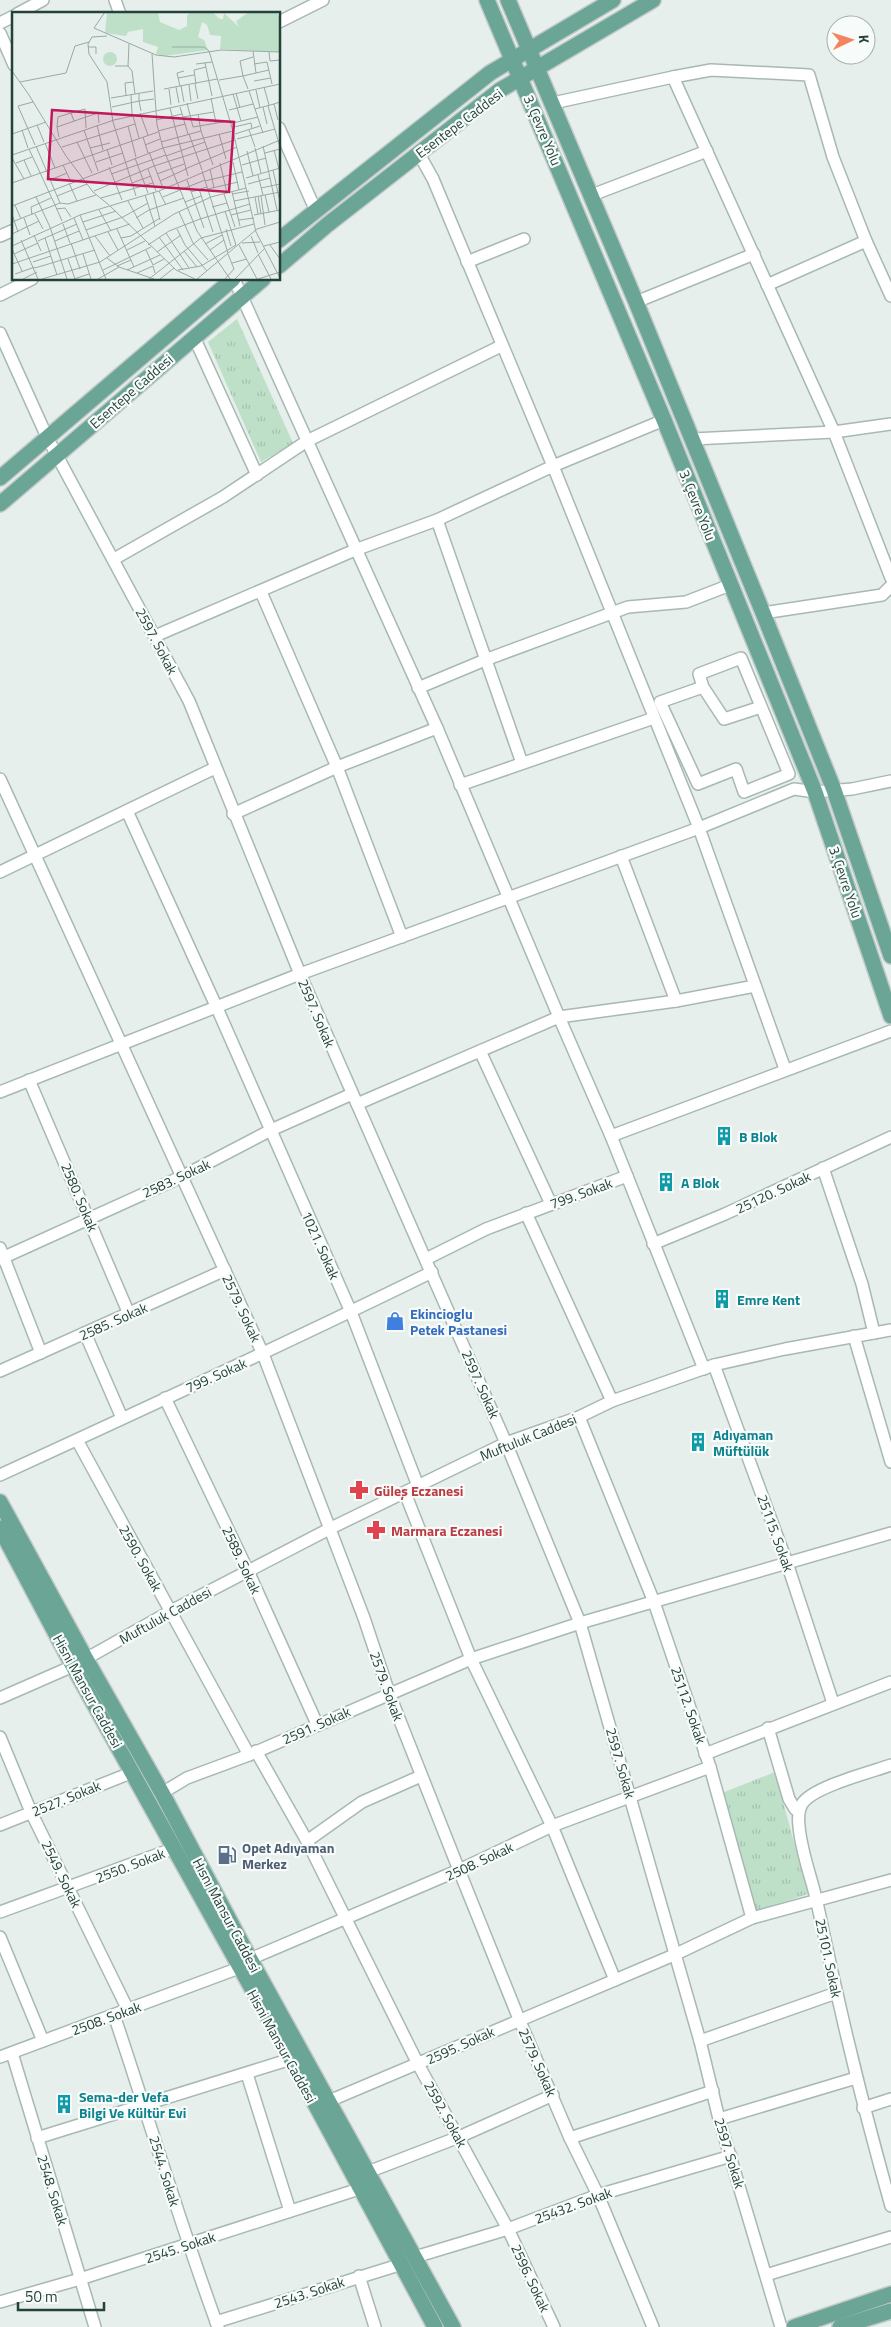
<svg xmlns="http://www.w3.org/2000/svg" width="891" height="2327" viewBox="0 0 891 2327" font-family="'Titillium Web',sans-serif">
<style>
.grass{fill:url(#grass-tufts)}
.lines{fill:none;stroke-linecap:round;stroke-linejoin:round}
.minor-casing{stroke:#a8b8b2;stroke-width:14}
.major-casing{stroke:#c2cac8;stroke-width:18}
.minor{stroke:#fff;stroke-width:11}
.major{stroke:#6aa596;stroke-width:15}
.labels{text-anchor:middle;dominant-baseline:central;stroke-width:4.5;stroke-linejoin:round;paint-order:stroke}
.street-label{font-size:14px;fill:#24423a;stroke:#f7fbf9}
.culture-label{font-size:14px;font-weight:bold;fill:#0d838f;stroke:#f7fbf9;text-anchor:start}
.shop-label{font-size:14px;font-weight:bold;fill:#366cbe;stroke:#f7fbf9;text-anchor:start}
.health-label{font-size:14px;font-weight:bold;fill:#be3a42;stroke:#f7fbf9;text-anchor:start}
.service-label{font-size:14px;font-weight:bold;fill:#4e5e75;stroke:#f7fbf9;text-anchor:start}
.inset-road{fill:none;stroke:#98aaa4;stroke-width:1}
.view{fill:#c2185b;fill-opacity:0.15;stroke:#c2185b;stroke-width:2.5}
.inset-edge{fill:none;stroke:#24423a;stroke-width:2.5}
</style>
<defs>
<pattern id="grass-tufts" width="24" height="20" patternUnits="userSpaceOnUse" patternTransform="scale(1.25)"><rect width="24" height="20" fill="#bfe0c8"/><path d="M3 7l-1-3M5 7V3M7 7l1-3M15 17l-1-3M17 17v-4M19 17l1-3" fill="none" stroke="#a4c1ad"/></pattern>
</defs>
<rect width="100%" height="100%" fill="#e6efeb"/>
<g class="grass">
<path d="M237 319 293 443 261 462 208 342Z"/>
<path d="M775 1772 808 1894 754 1912 722 1793Z"/>
</g>
<g class="lines">
<g class="minor-casing">
<g id="minor">
<path d="M115 0 120 14"/>
<path d="M17 14 43 0"/>
<path d="M279 22 323 0"/>
<path d="M0 23 14 16"/>
<path d="M0 33 14 65"/>
<path d="M673 77 711 70 809 75 833 157 866 241 767 285"/>
<path d="M553 103 673 77 834 432 891 578"/>
<path d="M279 128 315 209"/>
<path d="M419 154 433 179 553 466 699 828 785 1069"/>
<path d="M592 195 707 151"/>
<path d="M0 236 14 230"/>
<path d="M866 241 891 296"/>
<path d="M467 262 524 239"/>
<path d="M234 279 437 728 559 1017 611 1136 704 1369"/>
<path d="M0 295 32 279"/>
<path d="M636 302 754 254"/>
<path d="M0 333 47 437 189 701 300 974 506 1443 580 1623 700 2041 719 2119 781 2327"/>
<path d="M194 337 257 475"/>
<path d="M693 439 834 432 891 424"/>
<path d="M437 520 522 763"/>
<path d="M114 559 223 497 307 441 501 346"/>
<path d="M261 592 337 767 402 937"/>
<path d="M763 613 882 595 891 586"/>
<path d="M155 636 355 550 437 520 553 466 664 420"/>
<path d="M703 687 660 702 698 784 736 769 744 792 789 774 741 658 699 674 703 687 724 719 761 707"/>
<path d="M418 688 485 660 628 607 686 602 730 585"/>
<path d="M0 779 263 1354 364 1618 389 1693 459 1870 519 2019 570 2138 598 2195 653 2327"/>
<path d="M460 785 654 718"/>
<path d="M127 811 217 1008 351 1312 418 1486"/>
<path d="M233 814 337 767 437 728"/>
<path d="M621 856 676 1001"/>
<path d="M0 872 215 768"/>
<path d="M480 1051 551 1204"/>
<path d="M29 1080 129 1314"/>
<path d="M0 1092 300 974 699 828 794 789 815 792 852 789 891 781"/>
<path d="M357 1104 559 1017 676 1001 755 986"/>
<path d="M611 1136 891 1031"/>
<path d="M823 1168 862 1284 874 1333"/>
<path d="M526 1213 612 1401"/>
<path d="M653 1244 725 1214 891 1137"/>
<path d="M0 1248 41 1353"/>
<path d="M0 1259 183 1176 271 1130 352 1094"/>
<path d="M426 1259 486 1229 627 1176"/>
<path d="M85 1333 122 1418"/>
<path d="M854 1336 891 1462"/>
<path d="M714 1365 787 1563 833 1703"/>
<path d="M0 1371 225 1270"/>
<path d="M165 1398 248 1571 317 1724"/>
<path d="M77 1440 249 1755"/>
<path d="M0 1475C144 1409 289 1342 432 1272"/>
<path d="M405 1493 471 1659 552 1826 615 1980"/>
<path d="M0 1698 73 1666 171 1611 331 1528 506 1443 579 1417 612 1401 714 1365 785 1349 891 1330"/>
<path d="M768 1728 789 1799 795 1809 799 1811"/>
<path d="M0 1737 31 1812 128 2010"/>
<path d="M256 1751 307 1841 418 2064 508 2229 554 2327"/>
<path d="M705 1754 891 1682"/>
<path d="M891 1765C871 1772 812 1787 802 1804 798 1811 798 1818 799 1826 801 1853 813 1881 818 1907 839 2008 863 2107 891 2206"/>
<path d="M162 1793 187 1778 249 1755 471 1659 580 1623 891 1533"/>
<path d="M0 1825 133 1772"/>
<path d="M307 1841 362 1802 421 1776"/>
<path d="M0 1912 175 1848"/>
<path d="M752 1918 891 1880"/>
<path d="M0 1937 43 2041"/>
<path d="M250 1959 459 1870 552 1826 710 1767"/>
<path d="M114 2015C149 2119 180 2224 218 2327"/>
<path d="M700 2041 836 1993"/>
<path d="M12 2053 95 2327"/>
<path d="M0 2057 239 1968"/>
<path d="M247 2074 290 2211"/>
<path d="M329 2101 674 1955 752 1918 710 1767 654 1602 579 1417"/>
<path d="M863 2108 891 2099"/>
<path d="M719 2119 856 2078"/>
<path d="M37 2138 291 2059"/>
<path d="M570 2138 713 2091"/>
<path d="M368 2172 459 2137 553 2095"/>
<path d="M415 2257 508 2229 598 2195 731 2156"/>
<path d="M766 2275 891 2237"/>
<path d="M359 2276 375 2327"/>
<path d="M0 2302 80 2279 359 2189"/>
<path d="M216 2322 402 2264"/>
</g>
</g>
<g class="major-casing">
<g id="major">
<path d="M487 0 664 420 815 792 891 1016"/>
<path d="M508 0 636 302 763 613 834 790 891 956"/>
<path d="M279 240 490 73 613 0"/>
<path d="M279 266 327 225 500 90 653 0"/>
<path d="M0 478 233 279"/>
<path d="M0 504 263 279"/>
<path d="M0 1502 86 1659 162 1793 250 1959 453 2327"/>
<path d="M0 1528 73 1666 291 2059 435 2327"/>
<path d="M794 2327 891 2294"/>
<path d="M840 2327 891 2311"/>
</g>
</g>
<use href="#minor" class="minor"/>
<use href="#major" class="major"/>
</g>
<defs>
<g id="building-bare" transform="scale(1.5)"><path d="M-4-6H4V6H1V3H-1V6H-4ZM-2.5-4.3h1.7v1.8h-1.7ZM.8-4.3h1.7v1.8H.8ZM-2.5-1h1.7V.8h-1.7ZM.8-1h1.7V.8H.8Z" fill="#0f9aa8" stroke="#f7fbf9" stroke-width="2.5" paint-order="stroke"/></g>
<g id="shop-bare" transform="scale(1.5)"><path d="M-5-2.5h2.3a2.7 3.5 0 0 1 5.4 0H5L5.5 6h-11ZM-1.5-2.5h3a1.5 2.3 0 0 0-3 0Z" fill="#3f7fe0" stroke="#f7fbf9" stroke-width="2.5" paint-order="stroke"/></g>
<g id="pharmacy-bare" transform="scale(1.5)"><path d="M-2-6h4v4h4v4h-4v4h-4v-4h-4v-4h4Z" fill="#e0444e" stroke="#f7fbf9" stroke-width="2.5" paint-order="stroke"/></g>
<g id="fuel-bare" transform="scale(1.5)"><path d="M-5.5-6h7V0h2V4h1.3V-2.5L3-4.5l.8-.8L6-3V5H2.5V1h-1V6h-7ZM-4.2-4.7v3.2H.2V-4.7Z" fill="#5c6f8a" stroke="#f7fbf9" stroke-width="2.5" paint-order="stroke"/></g>
</defs>
<g fill-rule="evenodd">
<use href="#building-bare" x="724" y="1136"/>
<use href="#building-bare" x="666" y="1182"/>
<use href="#building-bare" x="722" y="1299"/>
<use href="#shop-bare" x="395" y="1321"/>
<use href="#building-bare" x="698" y="1442"/>
<use href="#pharmacy-bare" x="359" y="1490"/>
<use href="#pharmacy-bare" x="376" y="1530"/>
<use href="#fuel-bare" x="227" y="1855"/>
<use href="#building-bare" x="64" y="2104"/>
</g>
<g class="labels">
<g class="street-label">
<text transform="translate(459 123) rotate(-37)">Esentepe Caddesi</text>
<text transform="translate(543 130) rotate(67)">3. Çevre Yolu</text>
<text transform="translate(131 391) rotate(-41)">Esentepe Caddesi</text>
<text transform="translate(698 505) rotate(68)">3. Çevre Yolu</text>
<text transform="translate(157 641) rotate(62)">2597. Sokak</text>
<text transform="translate(846 882) rotate(71)">3. Çevre Yolu</text>
<text transform="translate(317 1013) rotate(67)">2597. Sokak</text>
<text transform="translate(176 1178) rotate(-25)">2583. Sokak</text>
<text transform="translate(773 1192) rotate(-25)">25120. Sokak</text>
<text transform="translate(581 1193) rotate(-20)">799. Sokak</text>
<text transform="translate(80 1197) rotate(67)">2580. Sokak</text>
<text transform="translate(321 1245) rotate(66)">1021. Sokak</text>
<text transform="translate(242 1308) rotate(65)">2579. Sokak</text>
<text transform="translate(113 1321) rotate(-24)">2585. Sokak</text>
<text transform="translate(216 1375) rotate(-24)">799. Sokak</text>
<text transform="translate(481 1384) rotate(66)">2597. Sokak</text>
<text transform="translate(528 1437) rotate(-22)">Muftuluk Caddesi</text>
<text transform="translate(776 1533) rotate(70)">25115. Sokak</text>
<text transform="translate(141 1558) rotate(61)">2590. Sokak</text>
<text transform="translate(242 1560) rotate(65)">2589. Sokak</text>
<text transform="translate(165 1615) rotate(-29)">Muftuluk Caddesi</text>
<text transform="translate(387 1686) rotate(70)">2579. Sokak</text>
<text transform="translate(88 1691) rotate(61)">Hisni Mansur Caddesi</text>
<text transform="translate(689 1705) rotate(71)">25112. Sokak</text>
<text transform="translate(316 1725) rotate(-24)">2591. Sokak</text>
<text transform="translate(621 1763) rotate(74)">2597. Sokak</text>
<text transform="translate(66 1798) rotate(-22)">2527. Sokak</text>
<text transform="translate(479 1861) rotate(-25)">2508. Sokak</text>
<text transform="translate(130 1865) rotate(-21)">2550. Sokak</text>
<text transform="translate(62 1874) rotate(64)">2549. Sokak</text>
<text transform="translate(227 1915) rotate(62)">Hısnı Mansur Caddesi</text>
<text transform="translate(829 1958) rotate(78)">25101. Sokak</text>
<text transform="translate(106 2018) rotate(-20)">2508. Sokak</text>
<text transform="translate(460 2045) rotate(-24)">2595. Sokak</text>
<text transform="translate(282 2046) rotate(61)">Hisni Mansur Caddesi</text>
<text transform="translate(538 2062) rotate(66)">2579. Sokak</text>
<text transform="translate(446 2114) rotate(61)">2592. Sokak</text>
<text transform="translate(730 2153) rotate(73)">2597. Sokak</text>
<text transform="translate(165 2171) rotate(73)">2544. Sokak</text>
<text transform="translate(53 2190) rotate(73)">2548. Sokak</text>
<text transform="translate(573 2205) rotate(-20)">25432. Sokak</text>
<text transform="translate(180 2247) rotate(-18)">2545. Sokak</text>
<text transform="translate(531 2278) rotate(65)">2596. Sokak</text>
<text transform="translate(309 2292) rotate(-18)">2543. Sokak</text>
</g>
<g class="culture-label">
<text x="739" y="1136">B Blok</text>
<text x="681" y="1182">A Blok</text>
<text x="737" y="1299">Emre Kent</text>
<text x="713" y="1434">Adıyaman<tspan x="713" dy="16">Müftülük</tspan></text>
<text x="79" y="2096">Sema-der Vefa<tspan x="79" dy="16">Bilgi Ve Kültür Evi</tspan></text>
</g>
<g class="shop-label">
<text x="410" y="1313">Ekincioglu<tspan x="410" dy="16">Petek Pastanesi</tspan></text>
</g>
<g class="health-label">
<text x="374" y="1490">Güleş Eczanesi</text>
<text x="391" y="1530">Marmara Eczanesi</text>
</g>
<g class="service-label">
<text x="242" y="1847">Opet Adıyaman<tspan x="242" dy="16">Merkez</tspan></text>
</g>
</g>
<g transform="translate(12 12)">
<rect width="268" height="268" fill="#e6efeb"/>
<path d="M91 47a7 7 0 1 1 14 0a7 7 0 1 1-14 0Z" fill="#bfe0c8"/>
<path d="M95 0H146L148 10 167 18 175 14V4L178 0H200L208 7H211L212 1 227 15 224 9 237 0H264L267 5V40L208 37 209 24 198 23 195 13 190 10 186 25 192 28 196 38 152 44 144 42 146 35 131 30V17L116 20 114 24 93 21Z" fill="#bfe0c8"/>
<path class="inset-road" d="M93 0 82 16 144 43 162 45 209 38 268 40M95 24 80 25 76 32 77 42 95 70 101 110 124 184M76 35H84V42M160 35H192L197 39M197 39 221 119 244 220 268 266M241 39 244 61M257 40 258 49 268 48M140 42 145 113 151 136 185 219 218 267M193 51 200 84M184 52 200 50M242 52 255 50 260 72M103 54H116L117 32M116 54 120 59 123 82M0 59 17 83M166 66 182 63M207 68 231 64 228 49 241 45M242 69 259 66M8 70 54 61 63 34 77 30M183 72 186 87M184 72 182 58 194 55M177 73 179 89M168 74 165 61 172 59M169 74 172 90M164 75 167 91M252 75 257 93M152 77 205 67M157 77 159 93M236 77 231 64 257 58M244 78 248 96M237 79 251 121M224 81 228 96M221 82 229 109M17 83 54 144 81 180 97 193M119 83 120 102M114 84 113 71 121 70M99 86 141 79M199 86 204 111M21 90 6 94 23 133M175 91 181 115 217 109M256 94 268 135M100 95 127 89V82M168 95 176 122M251 95 255 112M158 96 176 164M243 97 262 92M217 98 241 92M129 99 127 89 142 87M59 101 73 97 74 116M128 101 136 123M186 102 189 119M121 104 127 126M171 105 202 100M144 108 170 102M266 108 262 92 268 90M221 111 246 105M25 113 32 130M85 113 91 138M116 114 124 145M45 115 46 105 59 101 62 109M222 115 239 111 240 117M10 118 16 136M72 118 86 159M237 118 243 135M146 119 173 112M0 122 34 110M177 122 190 158M207 122 214 147M223 122 248 114M47 125 45 115 74 105 86 101 87 111M131 125 136 141M225 127 263 117M65 130 80 161M149 130 189 119 201 153M33 131 43 156M133 133 148 127M24 134 48 191 56 192 84 183M251 134 265 198M50 135 123 112M78 136 98 131M243 136 249 161M95 137 100 153M262 138 268 161M235 139 241 164M137 140 151 176M253 141 268 137M0 143 102 108 268 72M154 144 193 130M0 146 12 167M123 146 136 181M12 148 19 164M84 150 111 141M221 150 227 178M4 151 20 145M208 151 215 181M51 153 59 170M230 153 254 146M97 155 110 188M136 157 144 179M173 157 225 135M198 157 202 176M261 158 268 190M190 159 216 241M99 162 154 143M145 162 172 152M246 163 251 183M234 166 268 156M38 168 55 161M175 168 192 216M148 169 174 157M193 169 230 160M0 171 146 120M57 171 65 189M120 171 139 164M236 172 258 166M249 176 268 172M187 177 201 220M196 177 226 170M168 178 193 168M82 179 142 154 223 128M147 179 154 193M141 180 148 208M179 180 195 175M220 180 228 214M212 182 223 215M220 182 237 179M133 183 143 214M253 183 257 200M45 184 75 172M246 184 249 202M249 184 253 213M24 185 38 215 55 267M151 185 168 178M243 185 246 202M89 186 141 171M116 189 131 216M222 189 268 180M173 190 189 184M48 191 43 193 50 209M3 193 9 207M0 194 151 136 221 119M98 194 164 258 183 267M200 195 215 191M44 197 53 196 59 205M87 198 99 219M213 199 224 233M167 200 181 231 196 248M0 202 6 220M23 202 31 217M20 203 19 195 39 186M68 203 94 267M219 203 239 198M242 203 268 198M12 206 18 223M62 206 71 228M124 206 137 198 172 186M227 208 242 206M0 210 43 193 17 137M71 210 104 199M51 212 58 231M105 217 122 255M165 217 173 233 195 259M214 217 219 234M74 218 111 205 136 191M96 220 106 238M154 221 177 256M0 222 27 209M22 223 29 239M83 224 98 244M239 224 246 241M147 225 171 258M33 226 45 263M109 226 119 224 148 206M9 228 26 267M26 229 65 212M43 229 67 219M59 231 68 257M230 231 248 230M193 232 210 223M136 233 157 219 188 207 238 192M227 233 245 267M258 233 268 247M0 234 68 203 147 179 268 128M252 234 268 230M0 237 10 259M115 238 133 229M134 238 141 253 152 247M198 238 212 228M172 239 185 255M145 240 169 223M2 242 26 231M71 242 79 267M246 242 259 267M95 246 107 255 142 267M56 247 63 267M21 250 39 244M220 251 235 247M0 252 118 212M105 254 119 248M23 256 83 238M91 258 139 235M115 258 148 243M166 258 189 254 224 233M125 261 141 254 143 261M3 262 23 255M11 267 25 260M30 267 88 250 162 202 199 185 234 176M62 267 77 262M86 267 107 255M137 267 189 226 242 212M148 267 162 256M185 267 245 217 268 210M213 267 222 257 216 242M223 267 253 236M246 267 268 260"/>
<path class="view" d="M40 98 222 110 217 180 36 167Z"/>
<rect width="268" height="268" class="inset-edge"/>
</g>
<g transform="translate(851 40) rotate(86)"><circle r="24" fill="#f7fbf9" stroke="#a3b1ad"/>
<path d="M0-4L9 19L0 12L-9 19Z" fill="#f4845f"/>
<text y="-8" font-size="14" font-weight="bold" text-anchor="middle" fill="#24423a">K</text>
</g>
<path d="M18 2302v8h86v-8" fill="none" stroke="#24423a" stroke-width="2.5"/>
<text x="25" y="2302" font-size="15" fill="#24423a" stroke="#f7fbf9" stroke-width="4" paint-order="stroke">50 m</text>
</svg>
